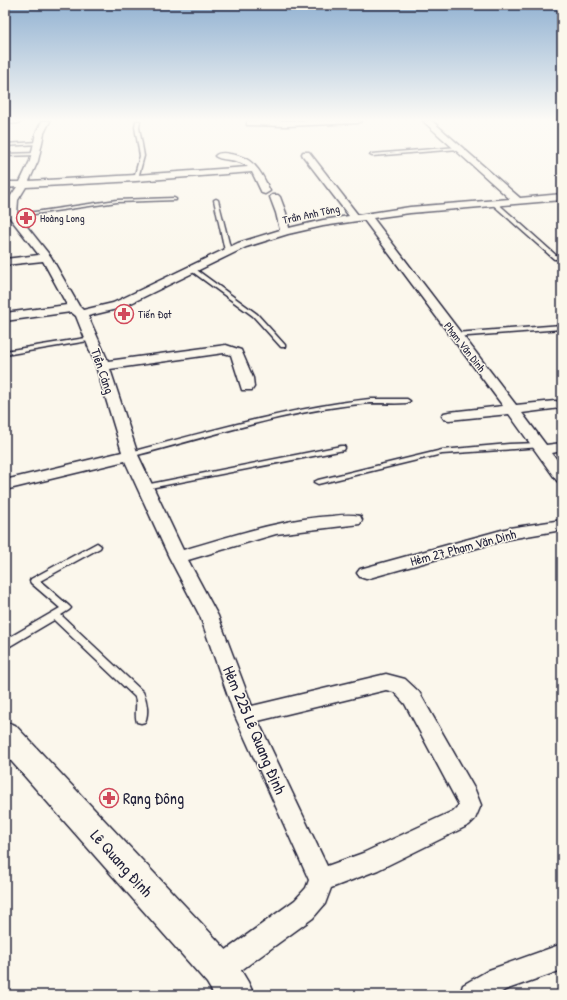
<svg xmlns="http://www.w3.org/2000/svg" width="567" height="1000" viewBox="0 0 567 1000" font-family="'Patrick Hand',sans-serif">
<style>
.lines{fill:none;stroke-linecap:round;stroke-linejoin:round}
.lane-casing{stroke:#22223b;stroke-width:3}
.street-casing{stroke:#22223b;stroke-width:3}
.secondary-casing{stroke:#22223b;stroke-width:3}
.lane{fill:#fbf7ec;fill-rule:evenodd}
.street{fill:#fbf7ec;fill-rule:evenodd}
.secondary{fill:#fbf7ec;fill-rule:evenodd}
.labels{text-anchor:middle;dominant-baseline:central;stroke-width:3;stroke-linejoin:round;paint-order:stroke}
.far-street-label{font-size:11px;fill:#22223b;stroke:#fbf7ec}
.far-poi-label{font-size:11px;fill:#22223b;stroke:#fbf7ec;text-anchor:start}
.street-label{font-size:13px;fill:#22223b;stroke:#fbf7ec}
.near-street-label{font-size:16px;fill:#22223b;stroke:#fbf7ec}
.near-poi-label{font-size:16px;fill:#22223b;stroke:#fbf7ec;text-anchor:start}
</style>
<rect width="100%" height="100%" fill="#fbf7ec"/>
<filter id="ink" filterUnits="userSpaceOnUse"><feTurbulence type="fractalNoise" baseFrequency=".025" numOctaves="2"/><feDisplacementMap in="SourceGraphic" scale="8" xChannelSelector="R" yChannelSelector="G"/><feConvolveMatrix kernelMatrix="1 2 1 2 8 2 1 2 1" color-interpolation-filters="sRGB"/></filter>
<g filter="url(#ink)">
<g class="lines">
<g class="lane-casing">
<g id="lane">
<path d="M136 121H140L139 127 144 156 138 178 136 179 134 178 140 156 135 127Z"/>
<path d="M39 142 38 144 5 146V144Z"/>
<path d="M458 147 459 149 372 156 370 155 372 154Z"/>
<path d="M37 153 38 154 36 155 5 156V154Z"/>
<path d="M174 198 176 199V200L117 202 14 217 12 216 14 215 117 200Z"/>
<path d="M216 199 218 200 231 251 228 253 225 251 214 200Z"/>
<path d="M491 201H495L558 257V259H554L491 203Z"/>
<path d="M190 268H194L257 314 285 345V347H281L253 316 190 270Z"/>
<path d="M562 325V329L455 337 452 335 455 333Z"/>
<path d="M92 337 95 339 94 340 5 355V351Z"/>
<path d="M370 399H407L410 401 407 403C395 404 383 403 370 403 288 410 209 437 130 457L126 455 127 453C207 432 288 408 370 399Z"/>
<path d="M539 443H542L543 445 542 447 442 454 318 484 314 482 318 480 442 450 509 444Z"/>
<path d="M341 446H344L345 448 344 450 145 489 141 487 145 485Z"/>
<path d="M97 543 101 546 100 548 40 581 69 606 71 608 69 610 61 615 143 692C147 701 149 713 145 722L141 723 137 722C134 714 138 705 135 697L54 620 5 649V640L60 608 31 583 30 581 31 579Z"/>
</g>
</g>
<g class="street-casing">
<g id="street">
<path d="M5 121H22L18 123 5 124Z"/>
<path d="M42 121H50L44 133 38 161 29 181 136 175 248 167C236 157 223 162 215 156 219 152 225 153 230 154 253 157 261 171 270 191L265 194 262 193 252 172 136 181 26 187 18 200 17 214 51 257 79 306 83 310 113 303 238 243 280 230 276 213 270 197 272 195H278L280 197 286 213 289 228 323 220 349 216 303 156 302 154 303 152H309L358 215 410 207 510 199 423 121H432L520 198 562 194V200L410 213 373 218 516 405 555 401 560 402 562 405 560 408 522 413 546 445 562 443V451L552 453 562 467V483L557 481 509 414 449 420 444 419 442 416 444 413 449 412 503 406 364 220 323 226 288 234 246 247 121 308 88 316 108 361 226 345 241 350 253 378 254 387 252 390H242L231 355 224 353 110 369 138 455 183 550C232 536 281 519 332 516 342 515 351 514 360 516L362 520 360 524 276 534 188 560 218 616 252 706 386 674 405 679 419 692 475 790 481 805 475 819 469 825 378 870 331 888 325 904 313 918 229 979 220 983 211 979 207 970 211 961 295 900 306 888 309 880 235 716 200 616 169 557 125 461 5 490V480L122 452 96 366 76 316 71 312 5 321V313L67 305 43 261 5 265V259L39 255 7 214 8 200 17 187 5 188V182H20L30 161 36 133ZM386 690 394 692 405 704 459 805 453 811 363 853 327 866 258 721Z"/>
<path d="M247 121H362L358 123 286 126 250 125H247Z"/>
<path d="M562 520V530L509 539 366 579 360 577 357 573 360 569 509 528Z"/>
<path d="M562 944V970L505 990 497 995H460L463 985 489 970Z"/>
</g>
</g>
<g class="secondary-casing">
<path id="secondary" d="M5 722 15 725 233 957 248 982 254 995H214L207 983 5 754Z"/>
</g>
<use href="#lane" class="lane"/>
<use href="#street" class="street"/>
<use href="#secondary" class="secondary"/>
</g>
</g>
<linearGradient id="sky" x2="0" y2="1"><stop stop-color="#92b2d2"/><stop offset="0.46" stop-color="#fdfbf6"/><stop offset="1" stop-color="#fdfbf6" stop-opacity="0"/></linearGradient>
<rect width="567" height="261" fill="url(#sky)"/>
<defs>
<g id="pharmacy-ring" transform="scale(1)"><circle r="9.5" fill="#fbf7ec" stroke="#d1495b" stroke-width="1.5"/><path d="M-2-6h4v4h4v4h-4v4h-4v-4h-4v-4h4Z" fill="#d1495b"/></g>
</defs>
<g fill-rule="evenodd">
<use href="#pharmacy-ring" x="26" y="218"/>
<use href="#pharmacy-ring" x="124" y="314"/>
<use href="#pharmacy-ring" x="109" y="798"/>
</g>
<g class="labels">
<g class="far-street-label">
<text transform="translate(311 214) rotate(-12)">Trần Anh Tông</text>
<text transform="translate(465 347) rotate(52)">Phạm Văn Dinh</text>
</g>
<g class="far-poi-label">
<text x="40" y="218">Hoàng Long</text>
<text x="138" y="314">Tiến Đạt</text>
</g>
<g class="street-label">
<text transform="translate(103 371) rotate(71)">Tiền Cảng</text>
<text transform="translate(463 547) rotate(-15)">Hẻm 27 Phạm Văn Dinh</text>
</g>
<g class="near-street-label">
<text transform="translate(255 730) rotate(67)">Hẻm 225 Lê Quang Định</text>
<text transform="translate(122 863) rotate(48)">Lê Quang Định</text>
</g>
<g class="near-poi-label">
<text x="123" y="798">Rạng Đông</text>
</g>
</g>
<rect width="567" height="1000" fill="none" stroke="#fbf7ec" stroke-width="20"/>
<rect x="10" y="10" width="547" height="980" fill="none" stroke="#22223b" stroke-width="1.5" filter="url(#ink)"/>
</svg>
